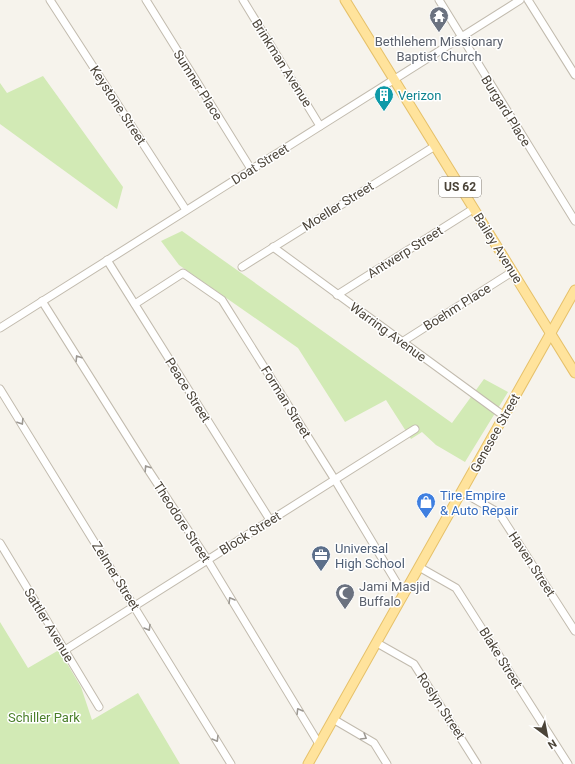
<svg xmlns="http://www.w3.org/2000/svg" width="575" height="764" viewBox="0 0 575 764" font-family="Roboto,sans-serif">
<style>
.green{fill:#d2eab5}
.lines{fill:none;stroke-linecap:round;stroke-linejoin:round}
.minor-casing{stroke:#c2bbae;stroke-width:9}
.major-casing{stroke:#e6c16a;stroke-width:11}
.minor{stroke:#fff;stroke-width:7}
.major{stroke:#ffe39c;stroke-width:9}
.oneway{stroke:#9c9892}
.labels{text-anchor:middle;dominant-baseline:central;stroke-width:3;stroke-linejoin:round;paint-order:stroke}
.shield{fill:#fff;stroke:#817c74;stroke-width:1}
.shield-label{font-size:12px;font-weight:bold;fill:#4b4439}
.worship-label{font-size:13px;fill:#5b616d;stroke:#fff}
.street-label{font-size:13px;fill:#4b4439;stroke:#fff}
.culture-label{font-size:13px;fill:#0d838f;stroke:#fff;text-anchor:start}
.shop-label{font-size:13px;fill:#366cbe;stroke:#fff;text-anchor:start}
.service-label{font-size:13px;fill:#4e5e75;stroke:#fff;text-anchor:start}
.park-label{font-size:13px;fill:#4a7f2a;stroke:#fff}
</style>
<rect width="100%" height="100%" fill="#f6f3ec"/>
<g class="green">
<path d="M43 76 123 187 117 209 0 124V83L7 93Z"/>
<path d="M182 231 452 423 484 379 508 392 465 462 436 445 422 432 411 439 386 400 345 422 298 348 179 265 161 241Z"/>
<path d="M0 622 28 668 59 650 81 687 92 720 138 693 180 764H0Z"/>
</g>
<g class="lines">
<g class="minor-casing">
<g id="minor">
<path d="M50 0 186 210"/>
<path d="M146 0 251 169"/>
<path d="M243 0 320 126"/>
<path d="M439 0 575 221"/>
<path d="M528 0 575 75"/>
<path d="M273 247 504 416"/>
<path d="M107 260 270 520"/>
<path d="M242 267 435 146"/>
<path d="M337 295 473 209"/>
<path d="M42 301 149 471 207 559 319 744"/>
<path d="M135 304 183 273 222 300 335 480 404 595"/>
<path d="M0 328 520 0"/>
<path d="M402 342 512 272"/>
<path d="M0 389 231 764"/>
<path d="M462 492 499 513 575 631"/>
<path d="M0 543 99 707"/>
<path d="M419 567 456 588 568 764"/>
<path d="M377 643 414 664 477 764"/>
<path d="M65 650 415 429"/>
<path d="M333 719 374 743 387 764"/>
</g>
</g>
<g class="major-casing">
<g id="major">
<path d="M345 0 575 373"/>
<path d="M308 764 575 290"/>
</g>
</g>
<use href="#minor" class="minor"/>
<use href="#major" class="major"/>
</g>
<defs><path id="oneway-chevron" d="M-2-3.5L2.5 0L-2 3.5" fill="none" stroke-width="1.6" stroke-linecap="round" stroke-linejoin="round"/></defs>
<g class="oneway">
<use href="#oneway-chevron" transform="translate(78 358) rotate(-122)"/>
<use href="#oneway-chevron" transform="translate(21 422) rotate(58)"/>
<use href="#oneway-chevron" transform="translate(147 468) rotate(-123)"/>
<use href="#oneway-chevron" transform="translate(231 600) rotate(-121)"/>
<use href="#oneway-chevron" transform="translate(148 628) rotate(59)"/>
<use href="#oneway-chevron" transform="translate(299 711) rotate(-121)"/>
<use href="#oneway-chevron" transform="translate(364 737) rotate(31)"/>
<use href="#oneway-chevron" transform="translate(216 739) rotate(59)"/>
</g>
<defs>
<g id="temple-pin" transform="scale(1)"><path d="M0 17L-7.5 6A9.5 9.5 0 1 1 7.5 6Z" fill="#6b7280" stroke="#fff"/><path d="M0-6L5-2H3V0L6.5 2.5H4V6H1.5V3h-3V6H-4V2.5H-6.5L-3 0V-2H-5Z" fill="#fff"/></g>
<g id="building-pin" transform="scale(1)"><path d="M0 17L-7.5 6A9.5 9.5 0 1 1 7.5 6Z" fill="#0f9aa8" stroke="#fff"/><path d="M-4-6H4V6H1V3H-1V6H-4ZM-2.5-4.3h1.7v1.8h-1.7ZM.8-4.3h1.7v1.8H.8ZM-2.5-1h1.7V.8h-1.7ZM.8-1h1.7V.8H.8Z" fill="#fff"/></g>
<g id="shop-pin" transform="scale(1)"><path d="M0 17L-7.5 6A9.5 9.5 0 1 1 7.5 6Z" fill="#3f7fe0" stroke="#fff"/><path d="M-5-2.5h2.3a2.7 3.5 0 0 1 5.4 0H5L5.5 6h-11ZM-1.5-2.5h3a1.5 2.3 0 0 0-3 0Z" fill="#fff"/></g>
<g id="office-pin" transform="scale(1)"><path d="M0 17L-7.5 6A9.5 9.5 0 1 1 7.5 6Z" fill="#5c6f8a" stroke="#fff"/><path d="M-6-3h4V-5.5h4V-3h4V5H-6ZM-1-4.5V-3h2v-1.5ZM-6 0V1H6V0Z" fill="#fff"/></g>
<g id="mosque-pin" transform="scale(1)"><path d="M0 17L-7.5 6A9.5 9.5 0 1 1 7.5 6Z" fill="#6b7280" stroke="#fff"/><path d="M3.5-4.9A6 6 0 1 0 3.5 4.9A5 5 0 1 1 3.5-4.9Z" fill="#fff"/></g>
</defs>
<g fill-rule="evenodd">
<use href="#temple-pin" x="439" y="16"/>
<use href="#building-pin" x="384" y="95"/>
<use href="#shop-pin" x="426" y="502"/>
<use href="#office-pin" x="321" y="555"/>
<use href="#mosque-pin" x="345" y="593"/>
</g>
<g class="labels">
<rect class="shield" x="439" y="177" width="42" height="20" rx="3"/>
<g class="shield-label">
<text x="460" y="187">US 62</text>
</g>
<g class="worship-label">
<text x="439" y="41">Bethlehem Missionary<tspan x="439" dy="15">Baptist Church</tspan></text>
<text x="359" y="586" text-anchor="start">Jami Masjid<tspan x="359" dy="15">Buffalo</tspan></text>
</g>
<g class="street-label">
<text transform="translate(282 63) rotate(58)">Brinkman Avenue</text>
<text transform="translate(198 85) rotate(58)">Sumner Place</text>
<text transform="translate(118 105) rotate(57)">Keystone Street</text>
<text transform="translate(506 111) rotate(58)">Burgard Place</text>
<text transform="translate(260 164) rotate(-32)">Doat Street</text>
<text transform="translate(338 206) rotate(-32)">Moeller Street</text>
<text transform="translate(498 248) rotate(58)">Bailey Avenue</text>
<text transform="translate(405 252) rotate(-32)">Antwerp Street</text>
<text transform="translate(457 307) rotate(-32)">Boehm Place</text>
<text transform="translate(388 332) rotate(36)">Warring Avenue</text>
<text transform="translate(188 390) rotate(58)">Peace Street</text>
<text transform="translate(286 402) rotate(58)">Forman Street</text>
<text transform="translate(495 433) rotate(-61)">Genesee Street</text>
<text transform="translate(182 522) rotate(57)">Theodore Street</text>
<text transform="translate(250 533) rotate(-32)">Block Street</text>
<text transform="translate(532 564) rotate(57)">Haven Street</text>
<text transform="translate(116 576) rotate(58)">Zelmer Street</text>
<text transform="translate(49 625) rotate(59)">Sattler Avenue</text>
<text transform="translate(501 658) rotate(58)">Blake Street</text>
<text transform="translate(441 706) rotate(57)">Roslyn Street</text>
</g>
<g class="culture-label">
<text x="398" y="95">Verizon</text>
</g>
<g class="shop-label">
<text x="440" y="495">Tire Empire<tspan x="440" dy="15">&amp; Auto Repair</tspan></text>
</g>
<g class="service-label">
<text x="335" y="548">Universal<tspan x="335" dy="15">High School</tspan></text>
</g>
<g class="park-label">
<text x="44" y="717">Schiller Park</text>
</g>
</g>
<g transform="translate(547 736) rotate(148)" stroke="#ffffff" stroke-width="3" paint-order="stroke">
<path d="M0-3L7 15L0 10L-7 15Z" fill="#4b4439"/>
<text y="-6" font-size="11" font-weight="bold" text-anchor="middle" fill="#4b4439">N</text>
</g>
</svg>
